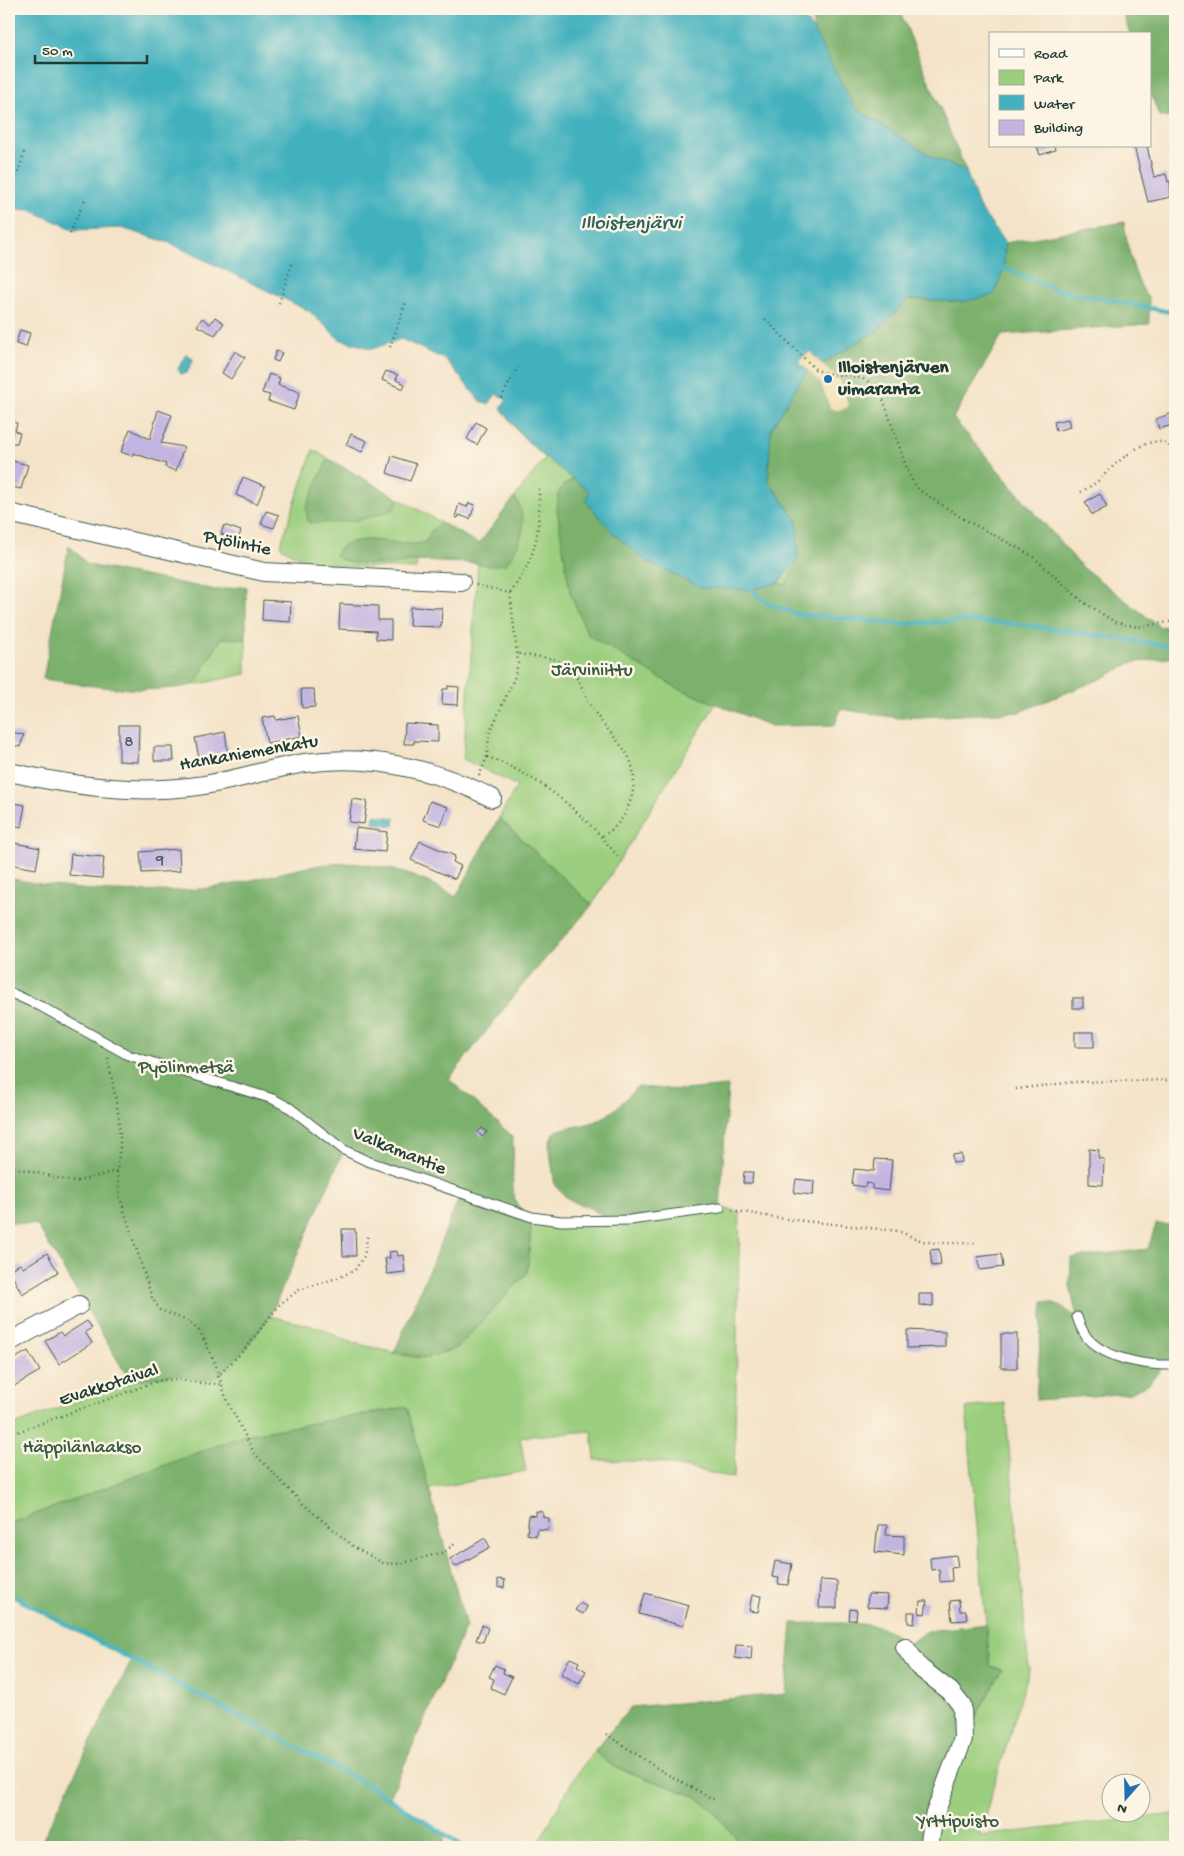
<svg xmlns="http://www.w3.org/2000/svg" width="1184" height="1856" viewBox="0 0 1184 1856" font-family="'Gochi Hand',sans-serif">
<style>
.green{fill:#9bce7e;stroke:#5d8659}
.forest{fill:#7cb16d;stroke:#4e7750}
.sand{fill:#eeda9e;stroke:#868c69}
.water{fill:#43b1be;stroke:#317779}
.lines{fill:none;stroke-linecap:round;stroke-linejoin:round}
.stream{stroke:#43b1be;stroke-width:4.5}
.building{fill:#c2b4e0}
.lane-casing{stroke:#3f564a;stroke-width:11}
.street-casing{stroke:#3f564a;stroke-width:20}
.path{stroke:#3f564a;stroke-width:2.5;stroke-dasharray:1 4;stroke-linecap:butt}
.lane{stroke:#fff;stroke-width:9}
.street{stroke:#fff;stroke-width:18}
.poi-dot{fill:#1f6fb2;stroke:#fcf5e5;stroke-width:2}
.labels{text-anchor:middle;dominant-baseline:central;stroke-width:5;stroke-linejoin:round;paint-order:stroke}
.number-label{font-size:16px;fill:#485b5f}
.poi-label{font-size:19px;font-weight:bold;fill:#1f3d34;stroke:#fcf5e5;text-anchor:start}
.street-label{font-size:19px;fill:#1f3d34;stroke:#fcf5e5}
.park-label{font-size:19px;fill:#385a43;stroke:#fcf5e5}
.water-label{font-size:20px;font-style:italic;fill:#2a605d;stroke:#fcf5e5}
</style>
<rect width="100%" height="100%" fill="#fcf5e5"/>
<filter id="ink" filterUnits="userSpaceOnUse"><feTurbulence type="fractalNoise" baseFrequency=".02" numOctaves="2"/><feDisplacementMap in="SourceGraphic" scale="10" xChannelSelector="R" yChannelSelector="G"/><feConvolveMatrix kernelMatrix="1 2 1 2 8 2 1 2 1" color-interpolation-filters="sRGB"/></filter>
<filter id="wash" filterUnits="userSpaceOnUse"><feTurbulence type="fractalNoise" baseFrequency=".0096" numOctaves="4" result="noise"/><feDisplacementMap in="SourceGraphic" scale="20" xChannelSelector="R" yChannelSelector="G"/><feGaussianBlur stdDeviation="1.12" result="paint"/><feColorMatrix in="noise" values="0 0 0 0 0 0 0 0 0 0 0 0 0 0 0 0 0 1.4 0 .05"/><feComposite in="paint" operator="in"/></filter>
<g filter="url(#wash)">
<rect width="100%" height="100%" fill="#f4e3c8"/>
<g class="green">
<path d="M807 370 794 392 798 558 786 586 715 705 592 905 499 818 517 786 463 759 478 563 417 561 416 569 310 565 280 546 313 450 479 544 545 458 519 433 501 408Z"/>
<path d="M221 638 246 639V674L194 685Z"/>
<path d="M720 1208 740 1212 734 1478 660 1462 595 1460 592 1431 520 1437 526 1471 429 1489 407 1407 245 1435 9 1524V1427L130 1381 177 1374 202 1380 245 1349 270 1316 321 1328 347 1341 411 1357 427 1358 457 1348 527 1273 532 1217 561 1221Z"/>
<path d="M1005 1403 1029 1671 979 1836 1175 1814V1847H929L963 1739 1001 1670 990 1666 966 1408Z"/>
<path d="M594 1751 614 1767 695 1796 714 1811 743 1847H536L574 1778Z"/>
</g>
<g class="forest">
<path d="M814 9H899L966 171 934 158 855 108 813 30Z"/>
<path d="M1121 9H1175V119L1159 116 1150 91V34H1130Z"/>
<path d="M1124 222C1127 244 1134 282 1149 298V324L1002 335 953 418 1081 566 1160 627 1175 625V657L1131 663 1103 678 1019 712 899 718 840 709 835 725 771 726 677 688 588 635 570 593 557 510 558 494 562 487 573 479 751 590 779 583 786 585 798 558 797 520 768 481 771 429 807 370 820 383 830 409 841 381 822 364 878 330 908 299 962 302 1004 268 1005 243Z"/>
<path d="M328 459 399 499 394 509C368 520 336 525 308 522L306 507Z"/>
<path d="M515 497C530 524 522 541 506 564L490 566 478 563 416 561 392 565 353 563 341 560 335 555C349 530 388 544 410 544 416 544 421 543 426 542L431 531 441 523 479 544Z"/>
<path d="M69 545 88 565 216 590 246 586V639L222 638 194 685C144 695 93 686 43 679Z"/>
<path d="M499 818 592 905 520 988 449 1079 511 1135C518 1156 506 1190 519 1207 522 1211 528 1214 532 1217L527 1273 457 1348 427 1358 394 1353 461 1194 344 1150 270 1316 245 1349 217 1377 202 1380 177 1374 130 1381 37 1225 9 1222V878C72 892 137 894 202 889 240 885 276 873 314 866 364 857 413 871 456 897Z"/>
<path d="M728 1086 720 1208 610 1220 590 1208 569 1200 555 1186 549 1145 553 1133C563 1127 572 1128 583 1125 608 1120 620 1105 637 1087L685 1090Z"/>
<path d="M1156 1224 1175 1225V1365H1163L1151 1382 1131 1393 1036 1400 1043 1301 1057 1304 1077 1317 1070 1287 1071 1258 1148 1249Z"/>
<path d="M407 1407 466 1626 389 1799 444 1836 443 1847H39L131 1661 9 1594V1524L245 1435Z"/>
<path d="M792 1623C816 1624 863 1620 885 1629 895 1632 899 1639 905 1647L926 1631 986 1624 990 1666 1002 1670 963 1739 929 1847H743L714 1811 695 1796 614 1767 594 1751 631 1707 786 1694Z"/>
</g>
<path class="sand" d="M810 351 841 381 849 405 846 409 837 411 830 409 820 383 798 361Z"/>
<g class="water">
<path d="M9 9H797L813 30 855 108 934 158 966 171 979 207 1005 243 1004 268 994 295 962 302 908 299 878 330 822 364 810 351 798 361 807 370 771 429 768 481 797 520 798 558 779 583 751 590 701 588 646 561 614 534 586 501 589 491C553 464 527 445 501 408L507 400 496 394 489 404 480 401 446 360 401 339 372 349 339 339 309 311 170 243 121 228 75 230 30 210 9 209Z"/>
<path d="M186 354 192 357 193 360 187 373 181 374 178 369Z"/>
<path d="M374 815 395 818 394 826 373 823Z"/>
</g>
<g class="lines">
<g class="stream">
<path d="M1004 268 1058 290 1175 313"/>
<path d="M751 590 768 603 796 614 901 624 966 621 1018 624 1175 647"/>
<path d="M9 1594 368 1785 464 1847"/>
</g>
</g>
<g id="blocks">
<g class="building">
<path d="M1037 146H1054L1055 150 1040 155Z"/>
<path d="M1134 146H1147L1154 177 1166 174 1168 182 1170 181 1171 197 1148 202Z"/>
<path d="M215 317 224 323 215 335 197 326 202 318 210 324Z"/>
<path d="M20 330 30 333 26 347 16 344Z"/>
<path d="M235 351 245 357 231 379 222 373Z"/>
<path d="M276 351 282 353 278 362 273 360Z"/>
<path d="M386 371 398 375 396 380 405 384 403 389 382 380Z"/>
<path d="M269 374 280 378 278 385 300 392 294 410 268 401 270 395 262 393Z"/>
<path d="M158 410 172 415 161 443 184 447 176 471 165 467 166 464 133 453 132 456 121 452 130 429 150 439Z"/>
<path d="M1175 412V424L1159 429 1156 419Z"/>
<path d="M1068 419 1070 427 1056 431 1054 422Z"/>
<path d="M9 420 17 423 15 431 20 433 17 443H9Z"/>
<path d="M476 422 486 428 477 445 467 439Z"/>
<path d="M351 434 367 441 362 452 346 445Z"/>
<path d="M392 456 416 464 410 481 387 473Z"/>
<path d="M13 461 28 465 21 489 9 486Z"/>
<path d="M243 477 265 486 257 504 236 495Z"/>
<path d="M1100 494 1107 507 1092 515 1085 502Z"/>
<path d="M469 503 475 505 470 519 459 515 458 518 455 517 459 504 467 507Z"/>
<path d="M266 511 279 515 274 528 261 524Z"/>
<path d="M224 525 241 531 238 539 221 534Z"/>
<path d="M263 600 291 602 290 622 262 620Z"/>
<path d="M340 604 378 606V620H391V640L376 639V631L339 629Z"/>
<path d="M410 607 442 608 441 627 409 626Z"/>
<path d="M448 686 459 687 458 705 442 704 443 689H448Z"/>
<path d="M301 689H314L315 707 302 708Z"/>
<path d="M275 716 276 720 298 716 302 736 267 743 262 718Z"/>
<path d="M405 723 438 725V742L414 741V744H404Z"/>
<path d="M119 725H139L138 762 119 761Z"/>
<path d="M9 731 24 735 20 747 9 744Z"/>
<path d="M225 732 228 753 199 758 195 738Z"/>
<path d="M154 747H173L174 761H154Z"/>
<path d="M352 799 367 801 364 824 349 822Z"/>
<path d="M430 801 448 807 441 826 423 820Z"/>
<path d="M9 802 25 805 21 827 9 824Z"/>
<path d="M356 828 387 832 385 852 354 849Z"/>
<path d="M420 841 455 856 453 862 461 866 455 879 411 860Z"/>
<path d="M9 842 40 848 36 869 9 864Z"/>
<path d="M179 849 180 871 142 873 140 852Z"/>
<path d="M71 854 104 857 102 878 69 875Z"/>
<rect x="1073" y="998" width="10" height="10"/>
<rect x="1075" y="1032" width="19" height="15"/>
<path d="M482 1128 487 1132 482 1137 478 1132Z"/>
<path d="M1089 1149 1099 1150 1098 1158 1104 1159 1103 1185 1089 1184Z"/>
<path d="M961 1154 962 1162 953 1163 952 1155Z"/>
<path d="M875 1159 892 1160 889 1191 872 1189V1184L866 1183 865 1187 852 1185 854 1169 874 1171Z"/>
<path d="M744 1172H753L752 1183H743Z"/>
<path d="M796 1179 814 1181 813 1195 794 1193Z"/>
<path d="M342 1229H355L356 1256H343Z"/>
<path d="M939 1249 941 1265 932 1266 930 1250Z"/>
<path d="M397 1251 398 1256 403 1255 405 1272 387 1274 385 1258H390L389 1252Z"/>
<path d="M47 1253 58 1272 22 1294 9 1270 20 1264 23 1268Z"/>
<path d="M1001 1254 1003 1267 980 1270 977 1257Z"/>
<path d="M919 1294H933V1306L919 1305Z"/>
<path d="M87 1321 92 1328 85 1332 92 1343 59 1364 45 1341 60 1332 63 1336Z"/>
<path d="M907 1330 945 1332V1347L907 1348Z"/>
<rect x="1001" y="1334" width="16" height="34"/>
<path d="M28 1351 40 1371 9 1389V1362Z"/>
<path d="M536 1511 543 1512V1517L549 1518 548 1530 537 1529 536 1536 527 1534 529 1515 536 1516Z"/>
<path d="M878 1525H887L886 1535 904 1536V1555L875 1552Z"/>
<path d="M485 1538 490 1547 455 1567 450 1559Z"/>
<path d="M956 1555 958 1567 951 1568 952 1581 940 1582 939 1569 931 1570 930 1558Z"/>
<path d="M775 1561 792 1564 788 1585 778 1584 779 1578 772 1577Z"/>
<path d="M498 1579 505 1580 504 1588 498 1587Z"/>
<path d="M820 1580 837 1581V1608H819Z"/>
<path d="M645 1593 689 1605 683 1626 639 1614Z"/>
<path d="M868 1594 888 1595 887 1608 867 1607Z"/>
<path d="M752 1595 761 1596 758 1612 749 1611Z"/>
<path d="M959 1600 960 1611H966L967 1620 952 1621 950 1601Z"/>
<path d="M920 1601H927L925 1614 919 1613Z"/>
<path d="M580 1603 587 1607 583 1614 575 1610Z"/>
<path d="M850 1609 857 1610 856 1620H849Z"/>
<path d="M908 1612H915L914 1624 908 1623Z"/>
<path d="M482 1625 488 1628 483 1642 476 1640Z"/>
<path d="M736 1645 752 1646 751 1660 735 1658Z"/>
<path d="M570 1658 579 1662 577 1666 586 1671 579 1684 561 1674Z"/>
<path d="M495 1665 504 1669 503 1673 512 1677 504 1694 491 1688 494 1679 489 1677Z"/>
</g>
</g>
</g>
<g filter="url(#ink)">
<use href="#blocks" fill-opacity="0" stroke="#3f564a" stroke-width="1"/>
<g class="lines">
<g class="lane-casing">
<g id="lane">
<path d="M9 992 42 1007 128 1055 273 1099 290 1108 344 1150 367 1161 532 1217 561 1221 630 1220 720 1208"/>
<path d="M1077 1317C1080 1326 1084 1335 1090 1341 1110 1360 1149 1366 1175 1365"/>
</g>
</g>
<g class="street-casing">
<g id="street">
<path d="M9 513 264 572 461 582"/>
<path d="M9 772C68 785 128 794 190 787 229 783 266 769 305 763 370 754 434 769 492 798"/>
<path d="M9 1342 79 1305"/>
<path d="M905 1647 919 1667 950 1691 962 1706 963 1739 934 1816 929 1847"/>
</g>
</g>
<g class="path">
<path d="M9 181 12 173H18L25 149"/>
<path d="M70 233 86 197"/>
<path d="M279 303 292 263"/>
<path d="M765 319 815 369C840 381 867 368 882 396L906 466 912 480 919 490 962 518 1031 555 1082 601 1115 622 1138 627 1175 621"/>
<path d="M390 347 406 302"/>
<path d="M501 398 518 367"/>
<path d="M1081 492C1087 488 1095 484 1100 479 1116 463 1157 422 1175 453"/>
<path d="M476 585 510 593 518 663 514 679 489 734 487 757 479 776"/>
<path d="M510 593C539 553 539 534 539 487"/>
<path d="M519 654C532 657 552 656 563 664 579 674 583 692 592 708 613 743 645 754 630 802 625 817 616 829 602 836"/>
<path d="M487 757C539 775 585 814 618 857"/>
<path d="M108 1058 119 1118 120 1147 117 1171 120 1198 152 1298 160 1310 190 1322 201 1333 215 1363 226 1398 254 1453 303 1504 354 1547 383 1563 400 1564 444 1552 457 1542"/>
<path d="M1016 1089 1074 1082 1175 1080"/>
<path d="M9 1166 74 1182 117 1171"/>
<path d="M732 1210 777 1218 898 1231 922 1241 936 1243H976"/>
<path d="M217 1377 245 1349 280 1304 299 1290 340 1277 355 1270 364 1256 368 1233"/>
<path d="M9 1435 161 1380C181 1379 200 1384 221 1384"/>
<path d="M606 1734 663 1772 715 1800"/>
</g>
<use href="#lane" class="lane"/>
<use href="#street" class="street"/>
</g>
</g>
<circle class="poi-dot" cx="828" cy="379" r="5"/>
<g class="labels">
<g class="number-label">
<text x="129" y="743">8</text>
<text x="160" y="861">9</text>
</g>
<g class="poi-label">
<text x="838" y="368">Illoistenjärven<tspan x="838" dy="22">uimaranta</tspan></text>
</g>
<g class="street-label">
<text transform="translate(237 544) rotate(12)">Pyölintie</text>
<text transform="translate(249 754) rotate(-10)">Hankaniemenkatu</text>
<text transform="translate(399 1152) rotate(22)">Valkamantie</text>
<text transform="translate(109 1386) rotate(-18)">Evakkotaival</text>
</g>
<g class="park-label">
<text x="592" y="671">Järviniittu</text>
<text x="186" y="1068">Pyölinmetsä</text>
<text x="82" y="1448">Häppilänlaakso</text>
<text x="958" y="1822">Yrttipuisto</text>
</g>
<g class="water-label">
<text x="631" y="224">Illoistenjärvi</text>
</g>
</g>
<rect width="1184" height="1856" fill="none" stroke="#fcf5e5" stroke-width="30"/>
<rect x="989" y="32" width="162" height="115" fill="#fcf5e5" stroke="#a4ab9e"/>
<rect x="999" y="49" width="25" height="8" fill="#ffffff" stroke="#a4ab9e"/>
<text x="1034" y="58" font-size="15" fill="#1f3d34">Road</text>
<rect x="999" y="70" width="25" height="15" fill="#9bce7e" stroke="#a4ab9e"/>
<text x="1034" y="82" font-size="15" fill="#1f3d34">Park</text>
<rect x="999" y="95" width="25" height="15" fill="#43b1be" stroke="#a4ab9e"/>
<text x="1034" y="108" font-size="15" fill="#1f3d34">Water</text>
<rect x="999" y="120" width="25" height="15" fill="#c2b4e0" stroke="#a4ab9e"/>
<text x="1034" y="132" font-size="15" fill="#1f3d34">Building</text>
<g transform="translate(1126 1798) rotate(200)"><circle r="24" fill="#fcf5e5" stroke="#a4ab9e"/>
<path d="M0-4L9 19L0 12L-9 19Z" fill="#1f6fb2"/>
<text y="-8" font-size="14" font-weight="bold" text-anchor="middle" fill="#1f3d34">N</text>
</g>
<path d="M35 55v8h112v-8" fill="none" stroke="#1f3d34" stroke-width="2.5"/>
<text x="42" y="55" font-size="15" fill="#1f3d34" stroke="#fcf5e5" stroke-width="4" paint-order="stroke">50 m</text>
</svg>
